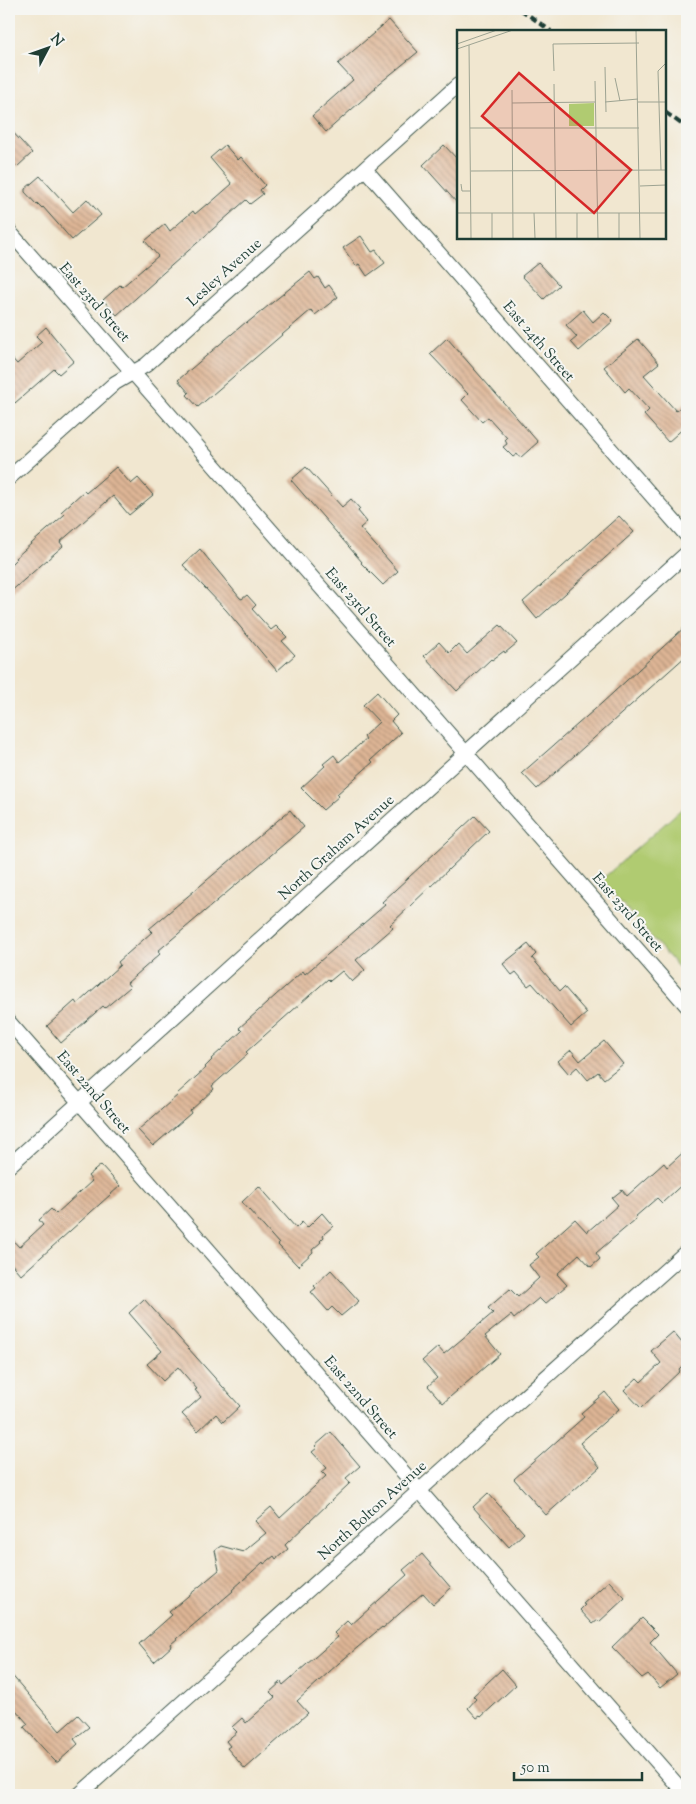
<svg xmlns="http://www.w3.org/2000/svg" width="696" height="1804" viewBox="0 0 696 1804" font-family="'Sorts Mill Goudy',serif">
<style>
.green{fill:#b0cb71;stroke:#688452}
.building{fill:url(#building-back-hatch)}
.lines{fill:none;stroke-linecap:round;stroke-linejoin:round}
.street-casing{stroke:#3e564b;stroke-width:16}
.street{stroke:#fff;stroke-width:14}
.rail{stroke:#1f3d34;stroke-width:4;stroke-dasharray:8 4;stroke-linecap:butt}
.labels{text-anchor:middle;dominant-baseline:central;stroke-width:4;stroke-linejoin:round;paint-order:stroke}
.street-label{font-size:15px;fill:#1f3d34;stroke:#f6f6f2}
.inset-road{fill:none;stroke:#9da392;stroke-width:1}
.view{fill:#d62828;fill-opacity:0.15;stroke:#d62828;stroke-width:2.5}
.inset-edge{fill:none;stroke:#1f3d34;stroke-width:2.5}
</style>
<defs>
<pattern id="building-back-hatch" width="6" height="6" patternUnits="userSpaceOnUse" patternTransform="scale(1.25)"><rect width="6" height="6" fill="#deb595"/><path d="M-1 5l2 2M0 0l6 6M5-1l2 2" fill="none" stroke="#b3947a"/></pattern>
</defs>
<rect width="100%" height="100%" fill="#f6f6f2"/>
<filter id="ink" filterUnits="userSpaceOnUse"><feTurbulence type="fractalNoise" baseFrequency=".02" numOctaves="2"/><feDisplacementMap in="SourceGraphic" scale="10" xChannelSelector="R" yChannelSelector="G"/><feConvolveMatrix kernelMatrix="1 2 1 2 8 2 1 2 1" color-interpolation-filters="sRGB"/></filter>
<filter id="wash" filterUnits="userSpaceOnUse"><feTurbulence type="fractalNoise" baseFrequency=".0096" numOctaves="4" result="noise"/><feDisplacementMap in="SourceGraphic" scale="20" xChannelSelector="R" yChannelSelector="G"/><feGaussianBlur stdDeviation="1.12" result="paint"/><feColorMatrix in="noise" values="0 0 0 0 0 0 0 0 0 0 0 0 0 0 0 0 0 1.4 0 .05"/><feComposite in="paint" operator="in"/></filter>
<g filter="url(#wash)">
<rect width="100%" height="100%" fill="#f1e7d0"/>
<path class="green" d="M687 804V977L601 880Z"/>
<g id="blocks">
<g class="building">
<path d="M389 20 418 52 375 87 376 88 326 132 312 116 353 80 338 64Z"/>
<path d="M9 128 32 153 17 167 9 158Z"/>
<path d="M225 145 238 160 241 157 265 185 260 190 263 194 250 204 246 200 155 280V281L117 315 103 300 120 285 122 287 158 256 145 241 165 224 170 231 193 211 195 214 207 204 208 205 232 184 210 158Z"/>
<path d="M444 145 458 160V204L423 165Z"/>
<path d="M40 176 73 212 87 199 101 215 72 240 43 207 42 208 37 203 36 204 25 192V189Z"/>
<path d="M361 236 372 252 376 250 385 263 367 276 359 264 356 266 343 248Z"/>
<path d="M538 263 559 285 544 299 522 276Z"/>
<path d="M310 272 315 279 318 277 325 288 329 285 338 297 315 315 311 310 198 407 187 395 189 393 178 380 246 322 247 323Z"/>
<path d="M583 310 593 322 604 312 613 321 579 351 571 342 577 337 566 325Z"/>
<path d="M46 327 74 361 59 374 54 369 15 403 9 396V355L17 364 42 342 36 336Z"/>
<path d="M447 338 538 442 520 458 517 454 513 457 503 447 507 444 505 440 507 438 488 417 482 422 462 400 468 394 430 354Z"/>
<path d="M638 339 659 363 644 375 676 411 687 401V425L668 442 644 415 649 410 629 388 625 392 604 367Z"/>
<path d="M116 467 131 484 138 478 153 495 129 515 113 496 60 542 63 546 9 593V566L16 559 15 558 64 515 61 512 84 491 86 493Z"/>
<path d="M306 467 342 507 351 499 360 509 358 511 367 522 360 528 398 571 383 585 361 563 362 562 291 480Z"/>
<path d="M619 516 634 532 537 619 523 602Z"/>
<path d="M200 549 240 598 242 599 247 595 256 605 252 609 271 630 276 626 287 637 282 641 295 655 277 671 226 610 183 565Z"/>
<path d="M500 625 517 643 505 653 504 651 492 660 491 659 457 691 424 656 439 642 449 653 458 644 467 654Z"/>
<path d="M687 625V655L537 789 522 773 602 703Z"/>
<path d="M377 692 397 715 391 721 401 733 371 760 373 762 337 794 339 796 323 810 301 788 325 766 323 764 334 755 339 762 366 739 364 736 379 722 363 705Z"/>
<path d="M290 810 304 827 158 951 160 954 127 983 130 987 105 1008 103 1006 61 1043 47 1026 75 1001 77 1004 120 965 118 962 152 932 149 929Z"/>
<path d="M475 816 489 831 390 925 393 928 356 960 365 970 352 982 342 971 330 981 328 979 246 1052 248 1054 212 1086 214 1089 190 1111 191 1113 153 1146 138 1130 178 1095 177 1094 206 1068 205 1067 212 1060 211 1059 242 1031 239 1028 303 971 305 974 385 905 382 902Z"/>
<path d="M528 944 536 954 532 958 560 991 564 987 587 1013 571 1027 532 983 528 986 516 972 512 975 503 964Z"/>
<path d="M604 1041 623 1064 604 1079 598 1072 588 1080 577 1067 569 1074 558 1061 571 1050 580 1061Z"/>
<path d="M687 1149V1180L662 1203 657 1198 635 1217 636 1219 596 1253 600 1259 591 1267 579 1254 557 1274 567 1285 545 1304 539 1298 514 1319 511 1315 485 1336 500 1354 443 1403 428 1386 437 1378 422 1361 438 1347 444 1354 493 1313 488 1308 510 1289 518 1297 539 1278 529 1265 539 1257 536 1254 575 1219 587 1232 618 1205 612 1198 622 1190 627 1196 664 1163 667 1167Z"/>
<path d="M101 1165 120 1186 21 1275 9 1261V1236L19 1247 43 1225 39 1220 51 1209 56 1214 92 1181 88 1176Z"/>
<path d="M259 1186 296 1228 302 1222 307 1228 322 1213 333 1226 323 1235 324 1237 320 1241 321 1242 312 1250 313 1252 298 1266 278 1245 279 1244 242 1202Z"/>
<path d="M331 1270 359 1301 341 1316 332 1307 328 1311 311 1292 316 1288 314 1286Z"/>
<path d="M144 1299 240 1406 223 1422 216 1414 198 1431 182 1414 201 1397 195 1390 197 1389 178 1367 163 1381 147 1364 162 1351 129 1313Z"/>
<path d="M673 1332 687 1349V1361L679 1369 680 1371 641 1408 624 1390 637 1378 641 1382 661 1363 651 1351Z"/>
<path d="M605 1392 619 1409 580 1443 600 1467 546 1515 514 1479 584 1417 581 1413Z"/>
<path d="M331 1432 360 1466 346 1478 350 1483 287 1543 285 1545 288 1549 276 1559 274 1556 264 1564 263 1562 232 1590 233 1591 171 1644 172 1646 154 1662 139 1644 172 1615 169 1612 219 1570 215 1550 221 1546 243 1552 266 1533 255 1521 271 1507 280 1518 326 1476 322 1472 327 1468 312 1452 317 1448 315 1446Z"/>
<path d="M488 1493 524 1533 509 1547 473 1507Z"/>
<path d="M422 1554 451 1588 433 1604 423 1593 383 1628 382 1627 339 1663 297 1701 308 1713 245 1769 227 1748 230 1746 226 1741 237 1732 232 1727 242 1718 246 1723 275 1697 270 1692 281 1682 283 1685 338 1637 334 1633 347 1621 351 1625 407 1575 403 1570Z"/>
<path d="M609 1581 625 1598 599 1622 598 1620 593 1624 580 1610 585 1605 583 1604Z"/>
<path d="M642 1618 658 1634 650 1642 677 1674 660 1688 648 1674 642 1678 612 1647Z"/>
<path d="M502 1669 516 1685 481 1717 480 1716 477 1718 468 1708 476 1699 473 1696Z"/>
<path d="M9 1672 60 1731 78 1715 89 1727 74 1739 78 1744 58 1762H56L52 1758 24 1727 28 1724 9 1702Z"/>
</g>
</g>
</g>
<g filter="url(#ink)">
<use href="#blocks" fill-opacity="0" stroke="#3e564b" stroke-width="1"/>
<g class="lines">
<g class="street-casing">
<g id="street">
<path d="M365 169 687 536"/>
<path d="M9 231 687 1006"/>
<path d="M9 478 115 383 146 365 458 85"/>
<path d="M9 1022 686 1795"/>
<path d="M9 1166 687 553"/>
<path d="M79 1795 687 1251"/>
</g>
</g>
<use href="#street" class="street"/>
<g class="rail">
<path d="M520 9 551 31"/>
<path d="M665 112 687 128"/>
</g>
</g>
</g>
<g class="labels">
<g class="street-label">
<text transform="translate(225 273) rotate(-42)">Lesley Avenue</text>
<text transform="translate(94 303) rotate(49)">East 23rd Street</text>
<text transform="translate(538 342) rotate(49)">East 24th Street</text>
<text transform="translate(360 608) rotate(49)">East 23rd Street</text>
<text transform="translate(337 848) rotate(-42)">North Graham Avenue</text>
<text transform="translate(627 913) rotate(49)">East 23rd Street</text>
<text transform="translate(93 1093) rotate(49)">East 22nd Street</text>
<text transform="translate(360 1398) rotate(49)">East 22nd Street</text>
<text transform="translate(373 1511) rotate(-42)">North Bolton Avenue</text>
</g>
</g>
<g transform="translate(457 30)">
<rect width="209" height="209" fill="#f1e7d0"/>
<path d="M137 73V96H112V74Z" fill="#b0cb71"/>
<path class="inset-road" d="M179 0 183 208M0 14 40 0M12 15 14 208M0 19 56 0M148 37 149 82M97 41 96 14 182 13M158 48 163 71M138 51 141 208M97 54 99 208M55 60 56 208M148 72 181 69M181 72H209M55 73 138 72M13 98H182M204 140 201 41 209 33M14 141 209 140M4 154 5 161H14M183 156 209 155M0 183H209M35 183V208M77 183 78 208M120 183V208M162 183V208"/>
<path class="view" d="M62 43 174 140 137 183 25 86Z"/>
<rect width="209" height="209" class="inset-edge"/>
</g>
<rect width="696" height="1804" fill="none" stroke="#f6f6f2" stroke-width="30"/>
<g transform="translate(48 48) rotate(49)" stroke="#f6f6f2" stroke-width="4" paint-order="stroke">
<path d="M0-4L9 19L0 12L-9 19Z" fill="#1f3d34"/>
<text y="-8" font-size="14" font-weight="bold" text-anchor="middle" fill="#1f3d34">N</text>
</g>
<path d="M514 1772v8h128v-8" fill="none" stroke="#1f3d34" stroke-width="2.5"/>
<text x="521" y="1772" font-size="15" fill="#1f3d34" stroke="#f6f6f2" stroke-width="4" paint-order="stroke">50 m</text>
</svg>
